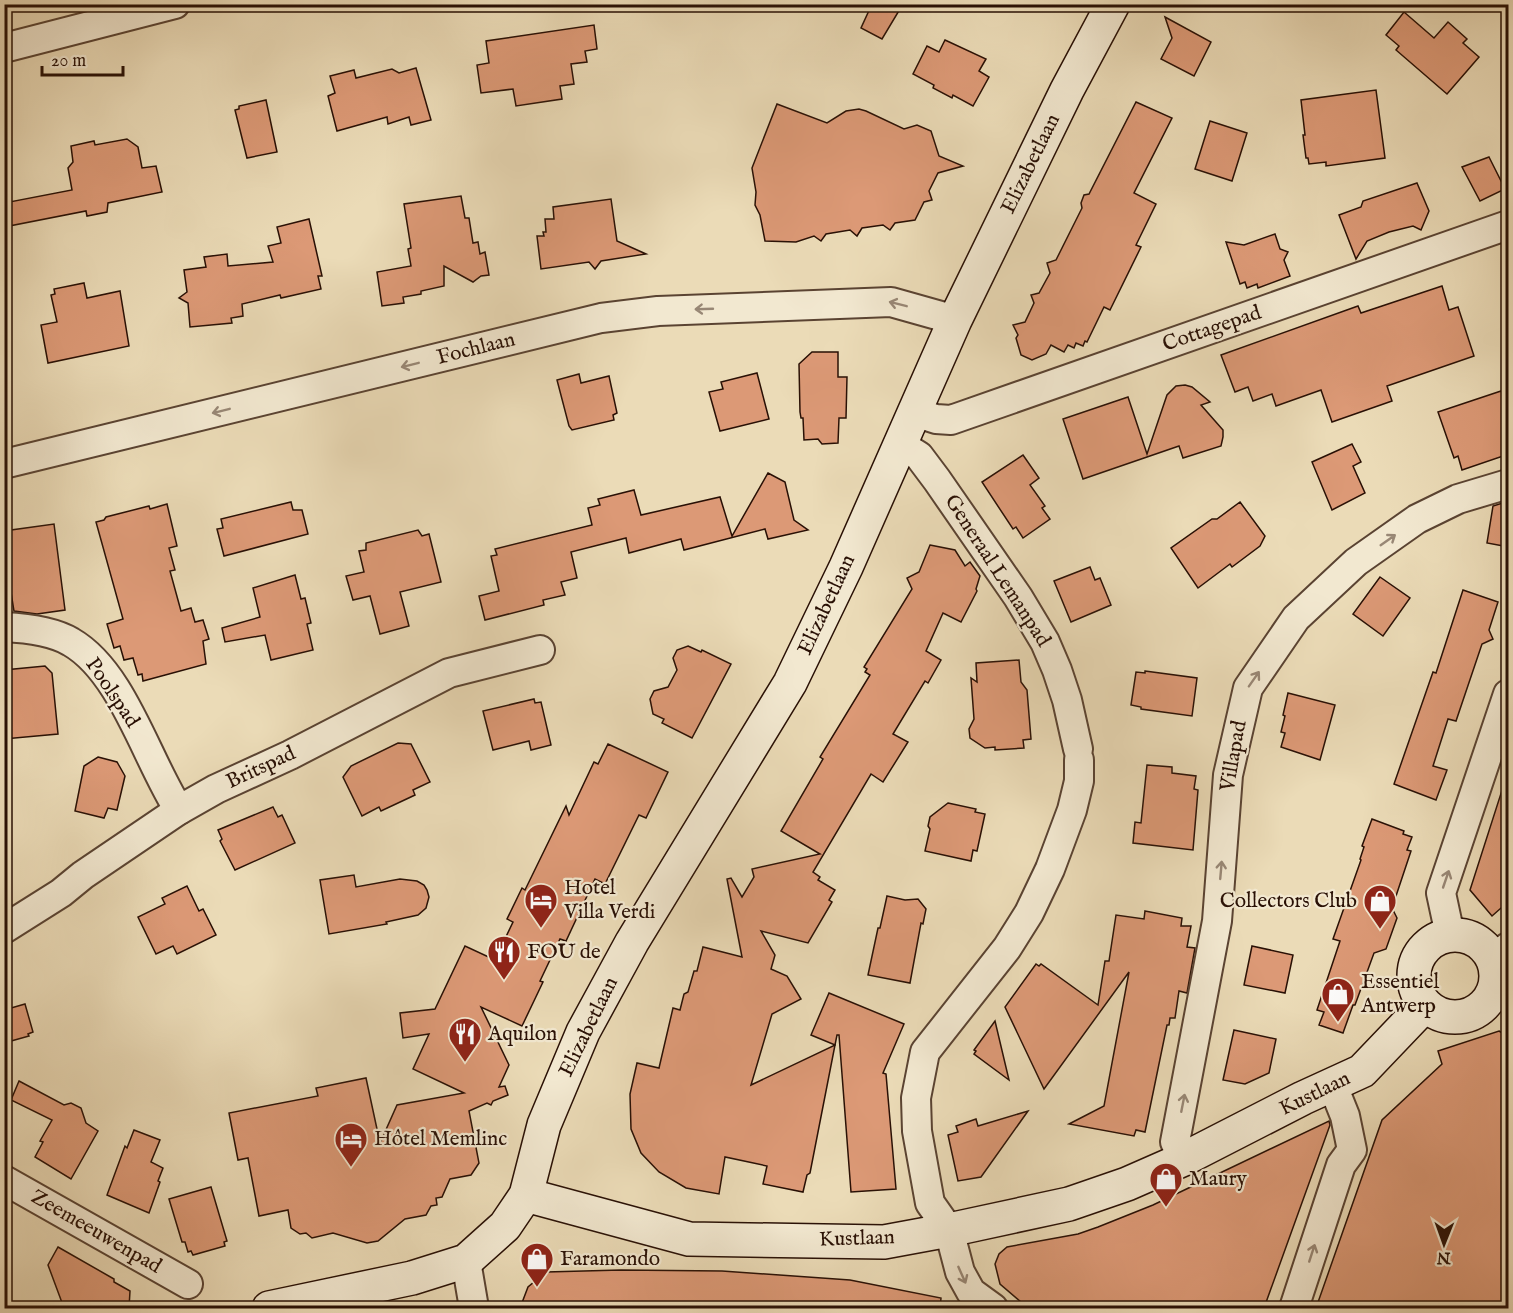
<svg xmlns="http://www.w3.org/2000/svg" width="1513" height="1313" viewBox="0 0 1513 1313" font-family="'IM FELL English',serif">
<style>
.building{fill:#dc9976;stroke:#291005;stroke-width:1.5}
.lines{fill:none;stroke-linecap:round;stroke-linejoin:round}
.street-casing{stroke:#5a4332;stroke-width:32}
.secondary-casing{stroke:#291005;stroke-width:36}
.street{stroke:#f2e8d0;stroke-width:28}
.secondary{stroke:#f2e8d0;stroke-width:33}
.oneway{stroke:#988775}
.labels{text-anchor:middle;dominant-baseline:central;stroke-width:4.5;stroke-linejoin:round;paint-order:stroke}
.street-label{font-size:21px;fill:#291005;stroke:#f2e8d0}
.poi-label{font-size:21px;fill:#291005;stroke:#f2e8d0;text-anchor:start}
</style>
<rect width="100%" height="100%" fill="#ebdbb7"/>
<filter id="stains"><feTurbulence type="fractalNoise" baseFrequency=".00333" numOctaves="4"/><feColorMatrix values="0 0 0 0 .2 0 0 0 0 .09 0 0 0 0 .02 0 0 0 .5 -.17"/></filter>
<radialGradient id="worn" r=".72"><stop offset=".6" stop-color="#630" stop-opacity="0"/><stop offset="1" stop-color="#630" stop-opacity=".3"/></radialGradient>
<g class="building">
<path d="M872 4H903L882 39 861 28Z"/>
<path d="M1404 12 1434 38 1448 22 1467 39 1463 43 1479 57 1447 94 1396 50 1399 46 1386 35Z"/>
<path d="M1165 17 1211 42 1194 76 1161 59 1172 38Z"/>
<path d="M594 25 597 49 585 51 587 62 571 64 574 84 560 86 562 99 516 106 513 89 481 93 477 65 489 63 486 41Z"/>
<path d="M945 40 986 59 979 71 989 77 973 106 953 95 952 98 933 88 934 85 913 74 927 46 939 52Z"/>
<path d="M416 68 431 120 411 125 409 117 388 124 387 117 337 131 328 96 335 93 330 76 354 70 356 78 392 69 399 73Z"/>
<path d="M1376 90 1385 158 1326 166V162L1309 164 1308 158H1306L1303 135H1305L1301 100Z"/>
<path d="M266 100 277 152 247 158 235 110 239 109V106Z"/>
<path d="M1136 102 1172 118 1134 193 1156 204 1136 245 1141 247 1110 310 1104 307 1087 342 1085 341 1083 346 1076 343 1074 348 1068 345 1064 352 1051 345 1046 354 1032 360 1021 355 1016 338 1018 335 1013 325 1025 322 1034 303 1031 295 1039 293 1050 273 1047 263 1056 260 1082 208 1081 203 1084 195 1089 194Z"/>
<path d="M777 104 827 123 846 111 859 109 866 111 904 129 917 125 931 131 939 156 963 166 938 173 929 191 932 200 924 202 915 220 895 223 890 230 883 225 862 228 857 236 850 230 826 234 821 241 814 236 796 242 765 241 760 215 755 205 756 192 752 168Z"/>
<path d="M1210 121 1247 133 1232 181 1195 169Z"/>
<path d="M127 139 138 147 142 168 156 166 162 192 108 203 107 212 87 216 86 211 4 227V203L72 190 68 168 73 162 71 146 94 141 95 145Z"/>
<path d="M1489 157 1505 189 1480 201 1462 167Z"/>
<path d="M1417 183 1429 211 1421 230 1413 226 1389 232 1367 241 1356 259 1339 215 1361 207 1363 201Z"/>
<path d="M461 196 465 218H469L473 243 478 242 480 254 485 252 489 275 481 276 473 282 444 266V286L421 291V294L403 297 404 303 382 306 377 272 411 266 408 249 411 248 404 204Z"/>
<path d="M611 199 617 241 646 254 601 261 595 269 589 262 541 269 537 236H544L543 232H546L545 219H554L553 207Z"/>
<path d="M309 219 322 276H318L321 289 281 298 280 295 242 304 243 316 231 318 232 323 190 327 188 303 179 298 187 292 184 270 206 267 204 257 227 254 228 266 273 262 268 246 281 243 277 227Z"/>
<path d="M1275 234 1280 249 1288 252 1284 260 1290 276 1258 288 1257 284 1247 288 1245 282 1240 284 1226 242 1244 245Z"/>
<path d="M84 283 87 298 120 291 129 346 48 363 41 325 57 322 51 295 55 294 54 289Z"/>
<path d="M1442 286 1449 310 1458 307 1474 356 1387 386 1392 401 1332 422 1321 390 1276 406 1272 394 1253 401 1248 387 1235 392 1221 355 1358 306 1361 313Z"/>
<path d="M812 352H838V377H847L846 418H839L838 443 822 444 818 439 804 440 803 418H801L800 412 799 364Z"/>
<path d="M757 373 769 419 720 431 709 392 723 389 721 382Z"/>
<path d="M579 374 581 383 609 376 617 413 613 415 614 420 572 430 569 426 557 380Z"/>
<path d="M1185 385 1192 387 1210 402 1201 405 1223 430V437L1221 446 1183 458 1179 446 1083 479 1063 419 1128 397 1147 454 1167 395 1176 386Z"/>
<path d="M1501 391 1509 412V454L1462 470 1458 456 1454 458 1438 412Z"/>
<path d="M1352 444 1361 462 1353 466 1365 493 1332 510 1312 462Z"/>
<path d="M1023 455 1039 478 1030 485 1045 506 1042 508 1050 519 1023 538 1016 527 1013 529 982 482Z"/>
<path d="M768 473 785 482 794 520 808 530 768 539 765 529 684 550 681 539 629 553 626 538 571 552 577 578 561 582 565 595 543 600 544 605 485 620 479 596 499 591 491 556 497 555 495 549 592 525 588 508 600 505 598 499 634 490 641 515 720 497 732 536Z"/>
<path d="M1509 501V547L1487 543 1493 506Z"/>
<path d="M291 502 293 510H302L308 534 224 556 217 529 223 528 221 519Z"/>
<path d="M1240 502 1265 536 1260 546 1232 567 1230 564 1198 588 1171 548 1212 519H1217Z"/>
<path d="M167 504 177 546 169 548 175 570 170 571 181 611 191 608 195 622 203 620 209 639 203 641 206 664 143 681 142 674 138 675 133 658 124 660 120 646 114 648 107 624 123 619 96 522 104 520 106 517 149 506 150 509Z"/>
<path d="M54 524 65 610 37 614 14 611 10 586 4 587V531Z"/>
<path d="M418 530 422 536 429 534 441 582 400 592 409 626 380 634 370 596 353 600 346 576 364 572 359 551 366 550V543Z"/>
<path d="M930 545 955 550 965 566 970 562 980 576 976 589 977 591 961 622 943 613 926 651 941 660 928 683 925 681 893 734 908 742 883 782 871 774 813 872 820 877 818 880 835 890 829 900 832 902 808 943 761 931 775 955 771 969 787 976 801 999 772 1014 751 1085 835 1045 810 1173 807 1175 803 1192 763 1184 767 1166 725 1157 719 1194 686 1188 659 1172 641 1153 631 1129 630 1094 637 1063 659 1068 673 1008 680 1010 684 994 688 992 694 971H697L703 947 742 957 727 879 731 878 742 897 754 877 752 869 820 854 781 831 823 759 820 757 870 675 865 672 867 669 864 667 912 589 907 578 919 572Z"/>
<path d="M1090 567 1095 580 1100 578 1111 605 1071 622 1054 581Z"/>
<path d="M295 575 301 599 305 598 311 623 307 624 313 650 271 660 265 635 225 642 222 628 260 617 253 588Z"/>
<path d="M1380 577 1410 598 1383 636 1353 614Z"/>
<path d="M1463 590 1498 602 1489 630 1493 639 1482 644 1456 721 1448 719 1433 766 1447 770 1436 800 1394 784 1433 672 1436 673Z"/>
<path d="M688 646 701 652 702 650 731 664 692 738 662 723 664 719 653 714 650 699 654 691 668 687 677 670 673 658 677 650Z"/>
<path d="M1019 660 1021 682 1027 690 1031 739 1023 740 1024 748 995 750V747L985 748 970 738 969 729 974 719 971 678 977 682 976 663Z"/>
<path d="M45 666 52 673 58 734 4 739V670Z"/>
<path d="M1145 671 1197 678 1192 716 1141 709V707L1131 705 1136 672 1145 673Z"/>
<path d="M1288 693 1335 705 1320 760 1281 747 1285 733 1281 732 1285 716 1283 715Z"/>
<path d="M534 699 535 703 541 702 551 745 531 750 529 741 493 750 483 711Z"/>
<path d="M398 743 411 744 430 782 413 790 415 795 381 811 379 807 362 816 343 777 351 766Z"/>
<path d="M608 744 668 772 646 818 639 815 605 884 595 879 566 941 560 939 540 981 543 982 522 1026 481 1007 509 1065 499 1087 505 1086 508 1095 493 1101 491 1105 487 1103 469 1111 479 1163 471 1175 450 1179 442 1197 436 1198 437 1205 431 1206 426 1215 405 1219 378 1241 367 1243 333 1233 312 1238 306 1233 300 1234 291 1228 288 1210 259 1216 248 1158 238 1160 229 1113 318 1096 316 1088 366 1078 380 1143 397 1105 464 1093 413 1069 429 1034 403 1038 400 1013 435 1009 465 946 495 960 513 922 507 919 522 888 525 890 566 806 569 815 594 762 598 764Z"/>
<path d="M98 757 117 762 125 776 117 810 108 808 104 818 75 811 84 766Z"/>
<path d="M1147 765 1172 767V773L1196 776 1194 789 1198 790 1193 850 1133 843 1135 822 1141 823Z"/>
<path d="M1504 784 1509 785V901L1492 916 1470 890Z"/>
<path d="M948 803 976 809 975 812 985 814 977 851 973 850 971 861 925 851 930 829 928 826 930 817Z"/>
<path d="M273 807 278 817 282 815 295 843 235 870 220 841 222 839 218 830Z"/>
<path d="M1372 819 1404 831 1403 834 1412 837 1407 850 1411 851 1392 908 1397 918 1386 949 1374 953 1355 1005H1353L1343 1033 1319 1025 1324 1012 1317 1010 1340 941 1333 939 1361 860 1360 859 1364 847 1362 846Z"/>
<path d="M354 875 356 887 400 879 417 881 424 885 427 890 429 897 426 908 418 915 386 922 387 924 329 934 320 880Z"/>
<path d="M187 886 199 911 203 909 216 935 177 954 173 946 156 954 138 917 165 904 162 898Z"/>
<path d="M887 896 905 900 918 899 926 909 923 924 921 923 910 983 868 975 878 928H880Z"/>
<path d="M1145 911 1182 918 1181 926H1191L1187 947 1195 948 1187 993 1179 991 1175 1018H1170L1169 1025H1167L1145 1132 1136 1130 1134 1136 1069 1124 1104 1106 1129 972 1044 1089 1005 1007 1036 964 1039 966 1041 964 1098 1005 1105 961H1109L1116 915 1144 919Z"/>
<path d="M1252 946 1293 955 1285 993 1244 985Z"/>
<path d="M829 993 904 1024 883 1073 886 1074 896 1189 851 1192 839 1035H837L835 1045 811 1035Z"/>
<path d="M25 1004 33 1032 28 1034 29 1036 4 1043V1010Z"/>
<path d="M995 1021 1009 1080 974 1054 976 1051 974 1050Z"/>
<path d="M1234 1030 1276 1039 1269 1073 1245 1084 1223 1080Z"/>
<path d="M1499 1031 1509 1037V1308H1316L1382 1120 1442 1064 1438 1051Z"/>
<path d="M19 1081 64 1105 71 1103 81 1108 86 1123 98 1131 71 1179 35 1157 43 1142 40 1141 52 1120 11 1100Z"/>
<path d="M1028 1111 981 1177 958 1181 948 1135 958 1132 956 1126 976 1119 978 1126Z"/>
<path d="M1329 1121 1330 1125 1264 1308H1028L1000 1284 995 1264 999 1254 1007 1247 1078 1234 1098 1227 1153 1205Z"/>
<path d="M134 1130 160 1140 151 1162 163 1168 158 1181 160 1182 149 1213 107 1195 125 1146 127 1148Z"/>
<path d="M211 1187 227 1241 224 1242 225 1246 193 1255 191 1251 188 1252 185 1242H182L169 1199Z"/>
<path d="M58 1247 114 1279V1282L130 1291 129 1308H64L48 1265Z"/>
<path d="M621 1270 722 1271 850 1280 941 1298 940 1308H520L528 1287 546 1272Z"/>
</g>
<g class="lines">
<g class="street-casing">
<g id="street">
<path d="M4 48 175 4"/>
<path d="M914 412 936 419 951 420 1508 225"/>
<path d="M900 444 919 456 937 480 1018 597 1045 642 1057 670 1067 700 1078 749"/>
<path d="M4 464 601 318 658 311 891 302 955 320"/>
<path d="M4 627C25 628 53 631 71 642 123 672 147 761 179 810"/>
<path d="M4 929 61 893 83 875 179 810 216 789 290 755 449 673 540 650"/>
<path d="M1450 935 1441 893 1508 694"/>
<path d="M1493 958 1508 947"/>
<path d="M1184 1159 1175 1142 1217 921 1228 775 1248 688 1296 618 1356 562 1417 519 1458 499 1508 484"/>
<path d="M4 1180 188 1284"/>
<path d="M466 1261 474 1308"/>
<path d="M993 1308 971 1292 960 1272 949 1230 930 1203 917 1131 916 1098 925 1052 1007 948 1029 913 1050 869 1072 810 1079 781V760"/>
<path d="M1294 1308 1341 1165 1352 1150 1345 1116 1333 1086"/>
</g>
</g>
<g class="secondary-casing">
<g id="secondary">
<circle cx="1455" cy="976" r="41"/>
<path d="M526 1195 689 1239 884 1242 949 1230 1069 1204 1127 1184 1184 1159 1303 1098 1362 1071 1425 1005"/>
<path d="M269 1308 412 1278 466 1261 505 1226 526 1195 544 1125 583 1032 632 942 790 683 846 567 955 320 1067 90 1113 4"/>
</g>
</g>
<use href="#street" class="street"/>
<use href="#secondary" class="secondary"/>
</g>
<defs><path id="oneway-shaft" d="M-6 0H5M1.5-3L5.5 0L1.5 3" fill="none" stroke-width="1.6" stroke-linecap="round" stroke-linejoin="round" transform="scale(1.5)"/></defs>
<g class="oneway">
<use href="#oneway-shaft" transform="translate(898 304) rotate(-166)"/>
<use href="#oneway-shaft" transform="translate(704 309) rotate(178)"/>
<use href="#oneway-shaft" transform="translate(410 365) rotate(166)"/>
<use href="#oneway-shaft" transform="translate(221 411) rotate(166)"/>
<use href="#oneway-shaft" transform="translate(1388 540) rotate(-35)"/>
<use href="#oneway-shaft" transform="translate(1254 679) rotate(-55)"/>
<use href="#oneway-shaft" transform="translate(1221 870) rotate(-85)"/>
<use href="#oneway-shaft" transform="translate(1446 879) rotate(-71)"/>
<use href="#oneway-shaft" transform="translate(1183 1103) rotate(-79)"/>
<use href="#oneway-shaft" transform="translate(1312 1253) rotate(-72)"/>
<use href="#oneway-shaft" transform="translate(962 1275) rotate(66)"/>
</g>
<defs>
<g id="hotel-pin" transform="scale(1.725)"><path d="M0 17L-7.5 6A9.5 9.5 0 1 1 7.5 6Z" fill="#8f2418" stroke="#f2e8d0"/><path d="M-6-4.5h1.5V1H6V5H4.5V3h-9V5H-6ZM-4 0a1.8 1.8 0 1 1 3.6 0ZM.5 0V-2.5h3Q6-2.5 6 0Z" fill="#fff"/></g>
<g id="shop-pin" transform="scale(1.725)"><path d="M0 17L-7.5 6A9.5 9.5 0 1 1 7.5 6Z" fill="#8f2418" stroke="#f2e8d0"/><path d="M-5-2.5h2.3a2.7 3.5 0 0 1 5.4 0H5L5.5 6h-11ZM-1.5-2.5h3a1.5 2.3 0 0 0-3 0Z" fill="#fff"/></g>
<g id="restaurant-pin" transform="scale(1.725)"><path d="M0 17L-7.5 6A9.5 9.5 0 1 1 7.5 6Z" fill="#8f2418" stroke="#f2e8d0"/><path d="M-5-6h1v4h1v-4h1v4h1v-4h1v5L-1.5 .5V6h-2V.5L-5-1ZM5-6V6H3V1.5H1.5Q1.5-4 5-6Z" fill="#fff"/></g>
</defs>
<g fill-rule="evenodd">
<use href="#hotel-pin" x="541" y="900"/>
<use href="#shop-pin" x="1380" y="901"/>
<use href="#restaurant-pin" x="504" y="952"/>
<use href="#shop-pin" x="1338" y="994"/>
<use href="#restaurant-pin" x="465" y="1034"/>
<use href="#hotel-pin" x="351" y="1139"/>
<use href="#shop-pin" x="1166" y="1179"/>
<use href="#shop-pin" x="537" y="1259"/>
</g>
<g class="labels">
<g class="street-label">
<text transform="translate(1031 164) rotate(-64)">Elizabetlaan</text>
<text transform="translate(1212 329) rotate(-19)">Cottagepad</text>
<text transform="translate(476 349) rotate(-14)">Fochlaan</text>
<text transform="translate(997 571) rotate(57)">Generaal Lemanpad</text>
<text transform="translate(827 605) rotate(-65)">Elizabetlaan</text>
<text transform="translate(112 693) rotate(56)">Poolspad</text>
<text transform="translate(1234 756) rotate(-80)">Villapad</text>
<text transform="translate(261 768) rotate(-25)">Britspad</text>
<text transform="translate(589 1027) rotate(-64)">Elizabetlaan</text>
<text transform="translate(1315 1094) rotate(-26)">Kustlaan</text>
<text transform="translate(96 1232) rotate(30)">Zeemeeuwenpad</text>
<text transform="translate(857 1239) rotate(-2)">Kustlaan</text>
</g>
<g class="poi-label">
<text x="564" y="888">Hotel<tspan x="564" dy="24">Villa Verdi</tspan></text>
<text x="1357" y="901" text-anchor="end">Collectors Club</text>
<text x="527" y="952">FOU de</text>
<text x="1361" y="982">Essentiel<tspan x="1361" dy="24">Antwerp</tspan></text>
<text x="488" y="1034">Aquilon</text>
<text x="374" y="1139">Hôtel Memlinc</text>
<text x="1189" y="1179">Maury</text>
<text x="560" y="1259">Faramondo</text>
</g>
</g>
<rect width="1513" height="1313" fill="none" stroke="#ebdbb7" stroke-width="24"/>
<rect x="6" y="6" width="1501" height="1301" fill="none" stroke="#291005" stroke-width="3"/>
<rect x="12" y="12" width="1489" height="1289" fill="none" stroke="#291005" stroke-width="1.5"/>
<g transform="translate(1444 1244) rotate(181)" stroke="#f2e8d0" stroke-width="4.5" paint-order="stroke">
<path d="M0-4.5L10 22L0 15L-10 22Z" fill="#291005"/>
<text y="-9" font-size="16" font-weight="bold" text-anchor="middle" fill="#291005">N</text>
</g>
<path d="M42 66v9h81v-9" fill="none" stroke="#291005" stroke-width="3"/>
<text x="51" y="66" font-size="18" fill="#291005" stroke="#f2e8d0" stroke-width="4.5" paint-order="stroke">20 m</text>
<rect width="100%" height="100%" filter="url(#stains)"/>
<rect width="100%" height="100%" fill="url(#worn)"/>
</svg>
